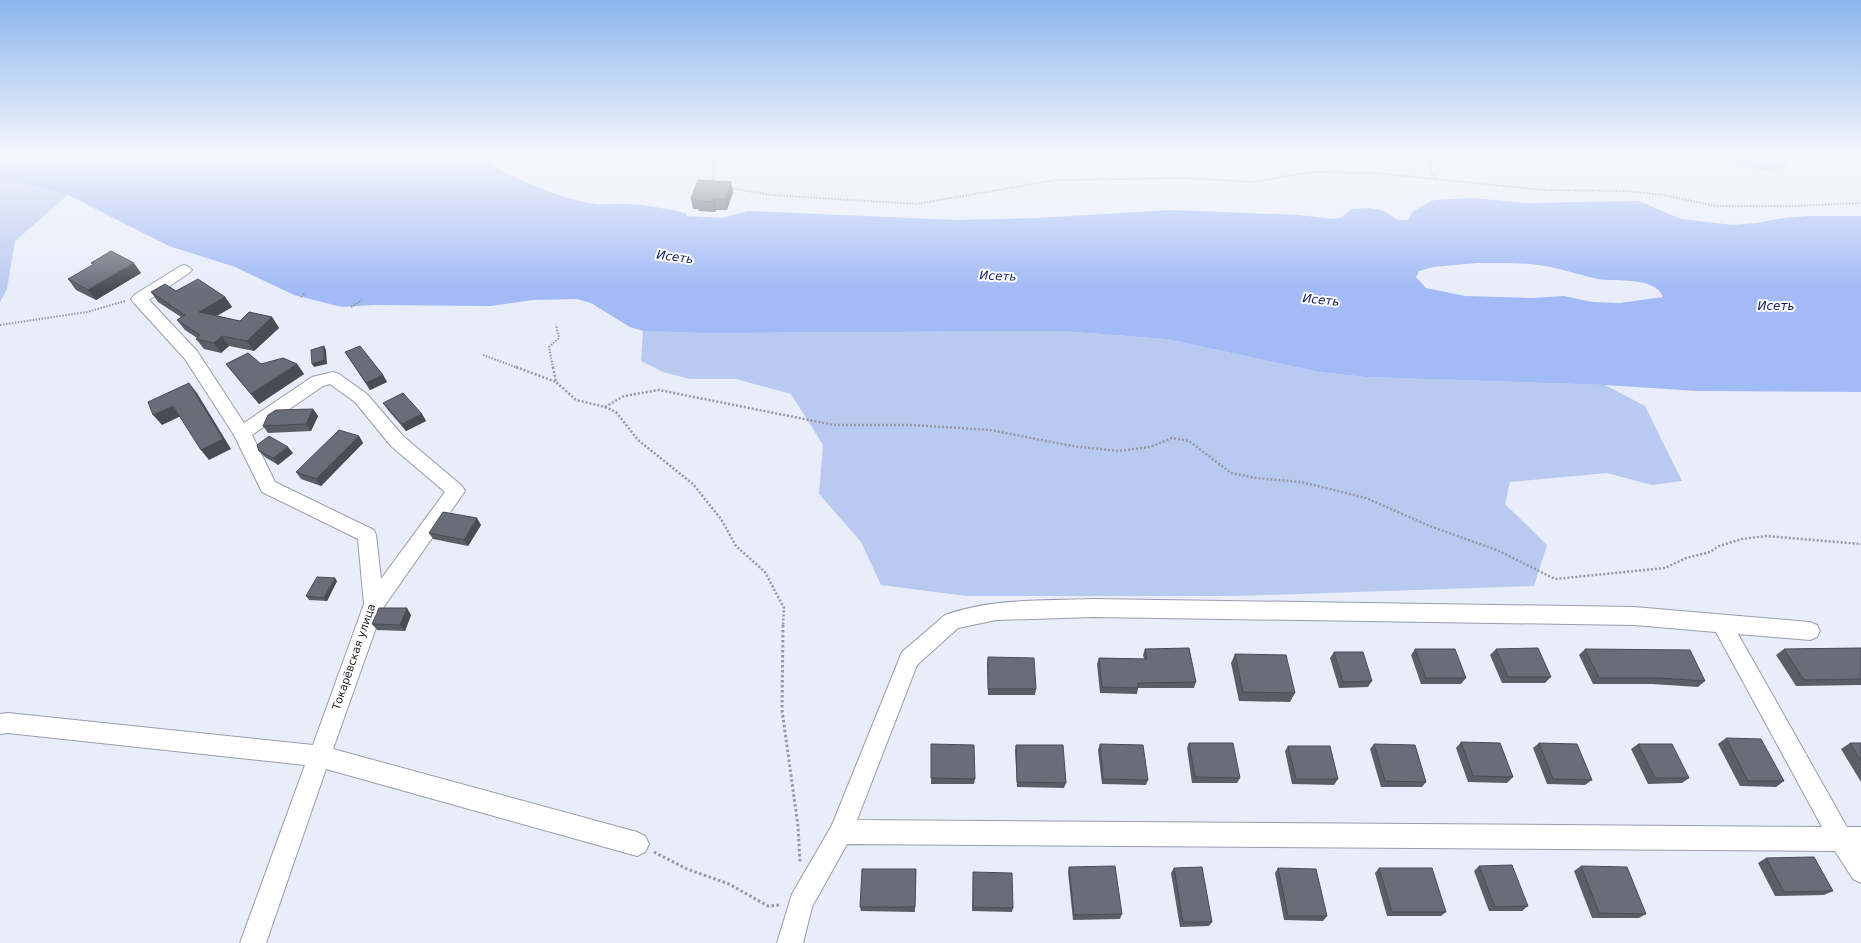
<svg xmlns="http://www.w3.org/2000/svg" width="1861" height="943" viewBox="0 0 1861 943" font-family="'DejaVu Sans',sans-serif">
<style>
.green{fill:#b9caf1}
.water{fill:#a2baf6;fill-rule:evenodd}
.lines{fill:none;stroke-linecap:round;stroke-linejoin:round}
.minor-casing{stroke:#989da8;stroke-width:2}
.path-far2{stroke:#9599a2;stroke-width:2;stroke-dasharray:1.5 1.5;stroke-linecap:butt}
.path-far1{stroke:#9599a2;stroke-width:2.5;stroke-dasharray:2 2;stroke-linecap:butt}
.path{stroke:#9599a2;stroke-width:3;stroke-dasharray:2.5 2.5;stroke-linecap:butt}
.minor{fill:#fff;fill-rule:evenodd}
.wall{fill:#5a5e67}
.shaded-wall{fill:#4a4c54}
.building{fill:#696d78;stroke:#4a4c54}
.labels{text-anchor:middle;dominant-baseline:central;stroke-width:4;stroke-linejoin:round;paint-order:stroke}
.street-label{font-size:11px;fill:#212327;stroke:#fff}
.water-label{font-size:12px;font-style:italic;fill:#112165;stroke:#fff}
</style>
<rect width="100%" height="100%" fill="#e8edf9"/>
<g class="green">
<path d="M1723 158H1782L1788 166 1772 172 1748 167Z"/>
<path d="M0 178 68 195 15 241 7 289 0 302Z"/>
<path d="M643 331 701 333 1062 331 1166 339 1319 372 1365 377 1605 385 1645 406 1682 481 1652 485 1607 473 1510 482 1505 504 1547 545 1534 586 1238 596H966L881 585 861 542 819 494 823 445 791 394 736 379H690L663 372 641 361Z"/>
</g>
<path class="water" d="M0 158H480L481 160C515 178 556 198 595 204 606 205 617 203 629 204 648 205 667 209 686 213V216L722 218 748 211 956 220 1038 218 1171 210 1299 215 1334 219 1342 217 1352 209 1368 208 1382 210 1398 220H1408L1413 211 1434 200 1473 198 1527 203 1639 201 1681 219 1733 225 1757 223 1783 218 1808 216H1861V392L1697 391 1605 385 1365 377 1319 372 1166 339 1062 331 701 333 643 331 630 327 591 303 577 299 533 300 490 306 373 305 344 307 334 305 294 295 235 267 169 246 68 195 0 178ZM1477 263C1500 263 1523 262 1545 266 1563 269 1580 275 1598 279 1616 282 1655 276 1663 297L1620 303 1592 302 1564 296 1534 298 1465 296 1426 288 1416 277 1419 271 1433 267Z"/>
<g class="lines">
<g class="minor-casing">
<g id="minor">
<path d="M184 265 189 267 192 270 189 273 149 300 197 351 244 423 312 377 333 372 339 374 367 394 403 436 462 486 465 491 383 608 333 749 637 832 645 836 649 844 645 852 637 856 326 769 266 943H240L305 765 8 733 0 734V714L8 713 313 745 364 604 358 539 262 492 234 435 185 359 134 303 131 299 134 295 179 267ZM330 384 355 402 391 446 445 492 381 579 376 535 374 530 275 482 252 435 323 386Z"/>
<path d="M1093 599 1634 607 1810 622 1817 625 1820 631 1817 637 1810 640 1738 634 1847 827H1861V883L1853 879 1835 851 847 844 812 907 803 943H777L792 894 832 825 902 652 945 615C992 598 1044 601 1093 599ZM1093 617 1634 625 1716 632 1822 827 857 820 917 665 958 628 996 620Z"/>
</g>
</g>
<g class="path-far2">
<path d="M711 158 714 166 713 184"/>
<path d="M1429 158 1431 174 1437 179"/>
<path d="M730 188 772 195 916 204 1056 180 1185 178 1253 182 1311 172 1375 173 1544 190 1626 191 1663 195 1716 206H1793L1861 203"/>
<path d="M301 297 305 293"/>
<path d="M351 307 362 300"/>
<path d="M0 325 87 312 125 301"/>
<path d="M483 355 518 368"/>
<path d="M553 368 549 347 559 338 556 325"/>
</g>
<g class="path-far1">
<path d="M516 367 556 382"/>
<path d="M553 367 556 382 576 400 605 407 624 396 659 390 834 425H912L990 430 1072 446 1118 451 1150 447 1172 438 1189 441 1231 473 1256 478 1301 482 1366 498 1432 527 1497 550 1555 579 1665 568 1686 558 1710 552 1719 546 1742 539 1766 536 1861 544"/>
<path d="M605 407 616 412 638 440 693 484 721 519 736 546 765 572 784 608 783 626"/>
</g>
<g class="path">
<path d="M783 625 782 710 798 826 800 862"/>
<path d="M654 852 687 869 729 884 768 906 780 905"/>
</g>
<use href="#minor" class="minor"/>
</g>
<g class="wall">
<path d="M731 182 733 192 727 210H716L715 212 699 211 698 209H693L691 199Z"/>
<path d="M91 263 141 273 96 300 76 290 68 279 93 265Z"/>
<path d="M176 291 225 297 232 307 217 316 240 321 272 317 279 328 254 351 229 346 221 353 204 349 196 339 197 338 185 330 177 320 181 317 158 302 151 292Z"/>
<path d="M345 352 383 375 387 382 370 390Z"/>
<path d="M226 364H297L304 374 259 404 234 374Z"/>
<path d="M383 403 422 414 426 421 406 431 388 410Z"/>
<path d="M313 409 318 416 311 431 268 433 263 426Z"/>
<path d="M359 436 363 443 321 486 301 479 296 472Z"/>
<path d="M259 451 293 453 278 465 265 457Z"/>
<path d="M481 525 468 546 433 539 429 533Z"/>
<path d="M337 581 327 601 309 600 306 596Z"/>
<path d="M411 615 405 631 377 630 372 624Z"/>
<path d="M1861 648V685L1796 686 1776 655 1784 649Z"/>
<path d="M1145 649 1196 682 1194 688H1138L1137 694 1100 693 1097 664 1099 658 1144 659 1143 655Z"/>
<path d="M1415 649 1466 678 1461 684H1421L1411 655Z"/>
<path d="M1496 649 1551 677 1545 683H1502L1490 655Z"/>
<path d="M1585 649 1705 681 1698 687 1652 684H1593L1579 655Z"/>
<path d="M1334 652 1372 681 1368 687 1339 688 1330 658Z"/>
<path d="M1235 654 1295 693 1290 702 1239 701 1231 663Z"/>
<path d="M988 657 1036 689 1035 695H988L987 664Z"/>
<path d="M1726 738 1784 781 1776 787 1740 786 1718 744Z"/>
<path d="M1461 742 1513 777 1507 783 1468 782 1456 748Z"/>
<path d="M1189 743 1240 778 1237 783H1192L1187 748Z"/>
<path d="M1539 743 1592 780 1585 785 1547 784 1533 748Z"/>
<path d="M1850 743H1861V782L1841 749Z"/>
<path d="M931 744 975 779 974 784H931Z"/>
<path d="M1100 744 1148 780 1146 785 1102 784 1098 750Z"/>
<path d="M1374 744 1426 782 1422 787H1381L1370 749Z"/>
<path d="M1638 744 1689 778 1682 783 1648 784 1631 749Z"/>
<path d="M1016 745 1066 783 1064 788 1017 787 1015 750Z"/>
<path d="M1288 746 1338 779 1334 785 1292 784 1285 751Z"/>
<path d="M1766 858 1833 891 1824 895 1775 896 1758 863Z"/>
<path d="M1479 866 1528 906 1522 911H1489L1474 871Z"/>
<path d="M1581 866 1646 914 1639 918H1592L1574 871Z"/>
<path d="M1069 867 1122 914 1120 919 1073 920 1068 872Z"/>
<path d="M1174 868 1212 922 1209 926 1180 927 1171 873Z"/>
<path d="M1278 868 1327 916 1323 921 1284 920 1275 873Z"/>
<path d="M1379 868 1446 912 1441 916H1387L1375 873Z"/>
<path d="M916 869 915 912 861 911 860 907Z"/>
<path d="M973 872 1013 908 1012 912 972 911Z"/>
</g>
<g class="shaded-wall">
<path d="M731 182 733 192 727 210 725 200Z"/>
<path d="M714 199 716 210 715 212 713 202Z"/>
<path d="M134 263 141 273 96 300 88 290Z"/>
<path d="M225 297 232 307 206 322 199 312Z"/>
<path d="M272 317 279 328 254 351 247 341Z"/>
<path d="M222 336 229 346 221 353 214 343Z"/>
<path d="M324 346 326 350 327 364 314 367 312 364Z"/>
<path d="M297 364 304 374 259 404 251 394Z"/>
<path d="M383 375 387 382 370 390 366 383Z"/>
<path d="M189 383 197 393 231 449 209 460 201 450Z"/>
<path d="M173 406 181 416 162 425 153 415Z"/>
<path d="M313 409 318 416 311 431 306 424Z"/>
<path d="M422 414 426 421 406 431 402 424Z"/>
<path d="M359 436 363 443 321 486 316 479Z"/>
<path d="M288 447 293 453 278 465 273 458Z"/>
<path d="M477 518 481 525 468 546 464 540Z"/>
<path d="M335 578 337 581 327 601 324 598Z"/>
<path d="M407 608 411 615 405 631 400 625Z"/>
</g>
<g class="building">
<path d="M698 180 731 182 725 200 714 199 713 202 696 201 697 199H691Z"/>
<path d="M111 251 134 263 88 290 68 279 94 264 91 263Z"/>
<path d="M198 279 225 297 199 312 240 321 249 312 272 317 247 341 222 336 214 343 196 339 200 335 177 320 185 315 151 292 165 284 176 291Z"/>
<path d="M324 346V360L312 364 311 350Z"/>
<path d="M360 346 383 375 366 383 345 352Z"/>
<path d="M248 353 261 364 283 358 297 364 251 394 226 364Z"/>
<path d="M189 383 223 439 201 450 173 406 153 415 148 402Z"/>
<path d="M403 393 422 414 402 424 383 403Z"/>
<path d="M313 409 306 424 263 426 268 415 276 410Z"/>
<path d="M339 430 359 436 316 479 296 472Z"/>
<path d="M269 436 288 447 273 458 259 451 257 445Z"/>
<path d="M443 512 477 518 464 540 429 533Z"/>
<path d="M317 577 335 578 324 598 306 596Z"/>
<path d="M379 608H407L400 625 372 624Z"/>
<path d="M1189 648 1196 682 1138 683V688L1102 687 1099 658 1147 659 1145 649Z"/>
<path d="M1538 648 1551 677H1508L1496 649Z"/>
<path d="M1861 648V679L1804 680 1784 649Z"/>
<path d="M1415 649H1455L1466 678H1426Z"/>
<path d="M1585 649 1690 650 1705 681 1658 678H1599Z"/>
<path d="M1334 652H1363L1372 681 1343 682Z"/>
<path d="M1235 654 1286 655 1295 693 1243 692Z"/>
<path d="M988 657 1034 658 1036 689H988Z"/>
<path d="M1726 738 1761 739 1784 781H1748Z"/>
<path d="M1461 742 1500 743 1513 777 1473 776Z"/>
<path d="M1189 743H1233L1240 778 1195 777Z"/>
<path d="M1539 743 1577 744 1592 780 1553 779Z"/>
<path d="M1850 743H1861V761Z"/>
<path d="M931 744 974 745 975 779 931 778Z"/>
<path d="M1100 744 1143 745 1148 780 1103 779Z"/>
<path d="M1374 744 1415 745 1426 782 1385 781Z"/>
<path d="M1638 744H1672L1689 778H1655Z"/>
<path d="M1016 745H1063L1066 783 1017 782Z"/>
<path d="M1288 746H1330L1338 779H1296Z"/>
<path d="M1814 857 1833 891 1784 892 1766 858Z"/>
<path d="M1512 865 1528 906 1495 907 1479 866Z"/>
<path d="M1115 866 1122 914 1074 915 1069 867Z"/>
<path d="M1581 866 1627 867 1646 914 1599 913Z"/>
<path d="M1202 867 1212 922H1183L1174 868Z"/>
<path d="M1278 868 1316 869 1327 916H1288Z"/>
<path d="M1379 868H1432L1446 912H1392Z"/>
<path d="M862 869H916L915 907H860Z"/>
<path d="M973 872 1012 873 1013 908 973 907Z"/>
</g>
<linearGradient id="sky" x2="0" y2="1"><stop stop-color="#8cb6ee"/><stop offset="0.54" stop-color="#f5f7fc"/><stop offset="1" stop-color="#f5f7fc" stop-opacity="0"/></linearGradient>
<rect width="1861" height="290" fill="url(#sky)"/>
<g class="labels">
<g class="street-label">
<text transform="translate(354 657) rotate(-71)">Токарёвская улица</text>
</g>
<g class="water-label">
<text transform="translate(675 257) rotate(8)">Исеть</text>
<text transform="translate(998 276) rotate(2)">Исеть</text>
<text transform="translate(1321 300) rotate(6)">Исеть</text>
<text x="1776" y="306">Исеть</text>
</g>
</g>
</svg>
